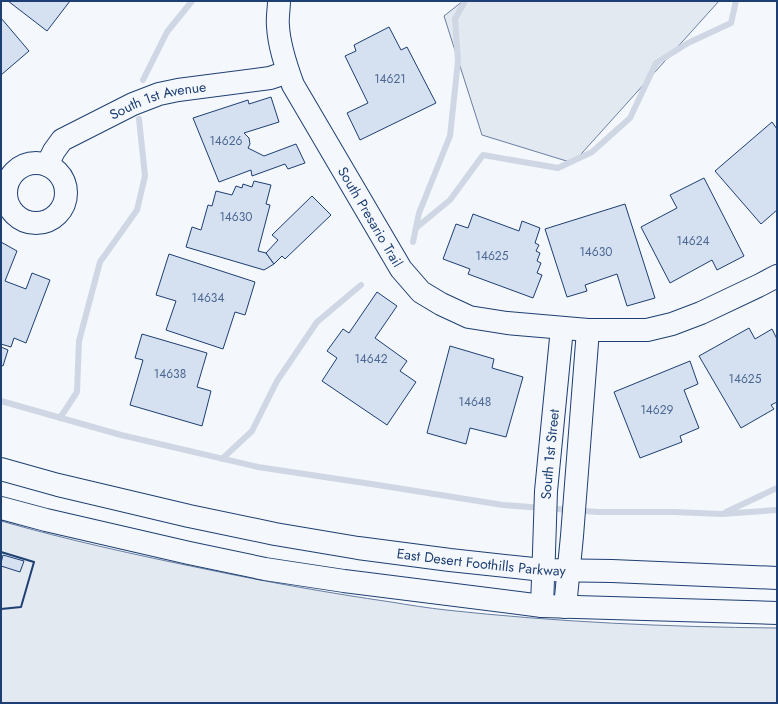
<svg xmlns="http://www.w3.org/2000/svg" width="778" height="704" viewBox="0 0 778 704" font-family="Jost,sans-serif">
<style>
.green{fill:#e3e9f0;stroke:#687fa3}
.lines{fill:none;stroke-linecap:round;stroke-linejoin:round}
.stream{stroke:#cfd7e4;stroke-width:6}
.building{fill:#d5e0f0;stroke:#1d3f73}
.minor-casing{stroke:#1d3f73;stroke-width:24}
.minor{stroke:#f4f7fb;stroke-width:22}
.wall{stroke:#1d3f73;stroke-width:2}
.labels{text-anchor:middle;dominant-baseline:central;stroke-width:3;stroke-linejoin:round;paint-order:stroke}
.number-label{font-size:12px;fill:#4b6792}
.street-label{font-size:14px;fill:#1d3f73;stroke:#f4f7fb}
</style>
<rect width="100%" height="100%" fill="#f4f7fb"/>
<g class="green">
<path d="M463 1H719L573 163 482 135 444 16Z"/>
<path d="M1 521C68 540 136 555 205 569 267 582 329 593 391 602 409 605 428 608 446 610 556 622 667 627 777 628V703H1Z"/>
</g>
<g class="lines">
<g class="stream">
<path d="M143 80 167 32 192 1"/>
<path d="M416 228 450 200 483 155 558 168 592 152 630 118 656 63 688 43 731 23 736 1"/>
<path d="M413 242 419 213 450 136 458 61 455 19 465 1"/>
<path d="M1 401 121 435 258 467 378 485 503 505 598 512H674L722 514 777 510"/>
<path d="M60 418 77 392 79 341 100 262 137 210 145 176 139 119"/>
<path d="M222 459 252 431 277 381 317 322 361 285"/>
<path d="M726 512 777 488"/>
</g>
</g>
<g class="building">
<path d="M8 1H70L47 31Z"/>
<path d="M1 18 29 51 1 75Z"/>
<path d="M389 27 401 50 407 47 436 103 360 140 347 113 368 103 345 56 356 51 354 45Z"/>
<path d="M271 97 279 122 244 133 249 138 250 144 248 148 264 156 296 144 305 163 288 169 285 164 252 176 251 170 219 182 193 118 248 100 249 104Z"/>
<path d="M772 122 777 129V210L761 224 715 171Z"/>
<path d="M704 178 744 256 717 270 712 260 670 283 641 227 677 208 670 195Z"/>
<path d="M254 181 271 185 266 204 270 205 258 251 266 253 274 264 264 270 186 247 192 227 201 230 208 205 212 206 216 191 232 195 236 186 242 188 243 184 252 187Z"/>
<path d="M312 196 331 215 285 259 282 256 274 264 266 253 278 240 272 235Z"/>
<path d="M625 204 655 298 627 306 617 274 585 285 587 291 567 297 545 229Z"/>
<path d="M473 214 519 231 522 221 540 228 535 243 539 245 536 251 540 253 537 261 541 263 537 273 542 275 533 298 468 274 470 269 443 259 456 224 468 228Z"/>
<path d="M1 242 17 251 5 281 26 289 32 273 50 280 26 343 14 338 11 347 1 344Z"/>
<path d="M169 254 255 282 245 315 235 312 223 349 166 330 176 301 156 295Z"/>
<path d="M377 292 397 306 375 338 407 361 400 371 416 382 387 425 322 381 337 358 327 351 343 329 349 333Z"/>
<path d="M749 328 755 339 772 329 777 339V402L771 405 774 409 741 428 699 356Z"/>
<path d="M142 334 207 353 197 387 211 391 202 426 130 405 143 360 135 358Z"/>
<path d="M450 346 494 359 492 368 523 377 506 437 470 428 466 444 427 433Z"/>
<path d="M1 347 8 350 3 366 1 365Z"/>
<path d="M690 361 698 384 684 390 699 428 680 436 682 442 640 458 614 392Z"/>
<path d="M3 555 24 561 20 572 1 566V563Z"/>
</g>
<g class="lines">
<g class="minor-casing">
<g id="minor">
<path id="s1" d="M279 1C279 9 277 18 278 26 279 46 286 66 293 85L401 269 421 292 441 304 469 317 507 323 588 330H647L672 324 701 313 760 285 777 276"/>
<circle cx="36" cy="193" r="30"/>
<path id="s2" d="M47 165 54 151 62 140 133 104 159 94 178 90 270 78 288 72"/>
<path id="s3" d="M1 469 58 485 189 516 275 534 358 548 450 560 543 570 612 571 777 578"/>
<path d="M1 508 46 520 189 553 265 569 344 581 542 606 777 613"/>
<path id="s4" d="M542 606 544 552 546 491 562 328"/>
<path d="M565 607 572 536 588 330"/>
</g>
</g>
<use href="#minor" class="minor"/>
<path class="wall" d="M1 552 34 562 21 607 1 609"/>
</g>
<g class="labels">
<g class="number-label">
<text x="390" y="79">14621</text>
<text x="226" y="141">14626</text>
<text x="236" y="217">14630</text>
<text x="693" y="241">14624</text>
<text x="596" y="252">14630</text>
<text x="492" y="256">14625</text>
<text x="208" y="298">14634</text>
<text x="371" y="359">14642</text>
<text x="170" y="374">14638</text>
<text x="745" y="379">14625</text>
<text x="475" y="402">14648</text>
<text x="657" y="410">14629</text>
</g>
<g class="street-label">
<text stroke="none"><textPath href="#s2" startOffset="134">South 1st Avenue</textPath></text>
<text stroke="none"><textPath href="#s1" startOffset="239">South Presario Trail</textPath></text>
<text stroke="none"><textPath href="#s4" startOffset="152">South 1st Street</textPath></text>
<text stroke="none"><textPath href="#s3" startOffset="490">East Desert Foothills Parkway</textPath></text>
</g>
</g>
<rect width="778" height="704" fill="none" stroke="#1d3f73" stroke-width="4"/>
</svg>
